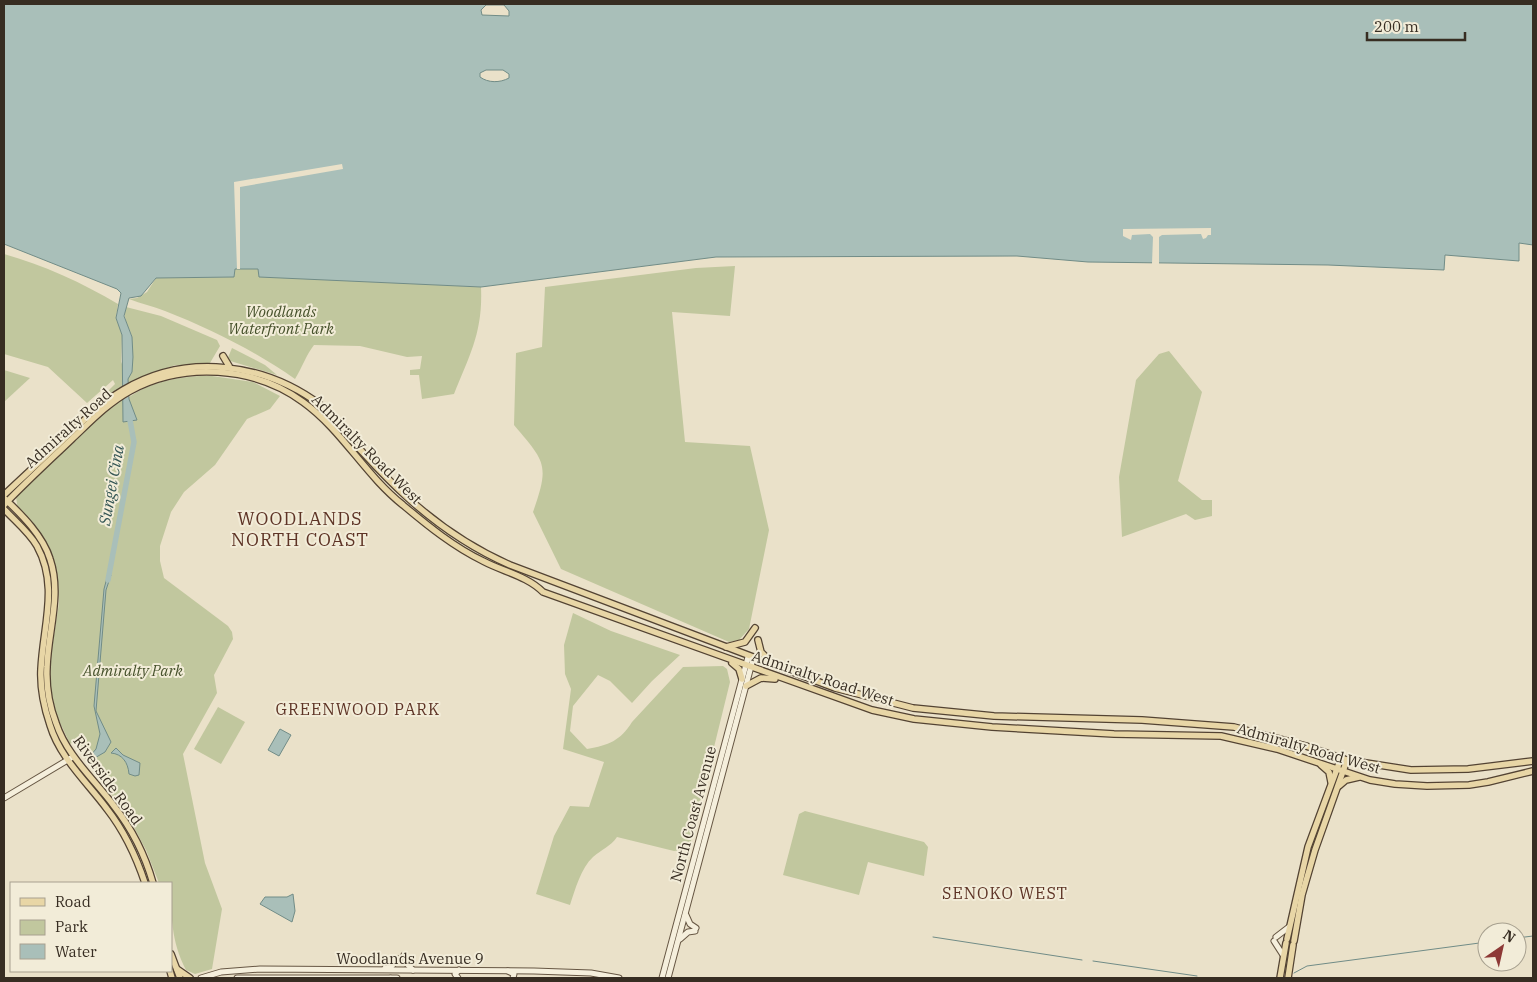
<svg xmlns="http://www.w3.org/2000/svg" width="1537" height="982" viewBox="0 0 1537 982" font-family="'IBM Plex Serif',serif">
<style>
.green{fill:#c1c79e}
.water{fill:#a9bfb9;stroke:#718c87;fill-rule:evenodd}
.pier{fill:#eae1c9}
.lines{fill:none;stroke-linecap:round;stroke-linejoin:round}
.stream{stroke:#718c87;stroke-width:1}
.river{stroke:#a9bfb9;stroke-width:5.5}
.secondary-casing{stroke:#665643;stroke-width:7}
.primary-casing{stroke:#534333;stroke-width:8}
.secondary{stroke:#f5efdc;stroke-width:5}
.primary{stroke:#e8d6a6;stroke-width:5.5}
.labels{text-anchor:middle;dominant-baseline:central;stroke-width:4;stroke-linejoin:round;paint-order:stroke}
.park-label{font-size:15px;font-style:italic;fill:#46512b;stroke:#f2ecd8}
.street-label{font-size:15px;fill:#372d22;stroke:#f2ecd8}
.water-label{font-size:16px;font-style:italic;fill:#335554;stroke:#f2ecd8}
.neighbourhood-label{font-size:16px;letter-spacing:1px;fill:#5e3426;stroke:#f2ecd8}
.quarter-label{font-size:18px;letter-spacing:1px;fill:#5e3426;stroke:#f2ecd8}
</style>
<rect width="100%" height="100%" fill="#eae1c9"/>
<g class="green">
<path d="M4 254C43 265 83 283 118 304L116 318 122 335 121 364C124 357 130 349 132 342 134 331 121 322 126 307L161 316 217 340 220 346 210 363 180 366 175 365 130 383 89 410 115 384 113 380 87 403 48 367 4 354Z"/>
<path d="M735 266 730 316 672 312 685 442 750 446 769 530 749 629 739 640 729 642 561 569 533 512C550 464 545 462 514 425L516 353 542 347 545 287 696 268Z"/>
<path d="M235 269H258L259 276 481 287C483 332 470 354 454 394L422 399 419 375H410V370L420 369 422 356 407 357 360 346 314 345C306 355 302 368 295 379 255 351 211 329 165 311 153 306 141 304 129 299L137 298 147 292 156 278 234 277Z"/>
<path d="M232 348 265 365 277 375 227 360Z"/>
<path d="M1169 351 1202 392 1178 481 1202 500H1212V516L1195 520 1186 514 1122 537 1119 477 1136 380 1159 354Z"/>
<path d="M4 370 30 378 4 402Z"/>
<path d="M212 376 253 382 280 396 270 409 247 419 215 465 184 492 171 512 160 546V561L164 578 228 626 232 632 233 639 214 675 217 693 183 754 205 863 222 909 212 969 195 974 186 970C171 941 171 915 171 883H159L146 850 130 820 77 747 73 742 70 744 56 714 50 685V661L59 603 58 580 48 548 18 510 16 497 107 410 122 399 124 401C146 382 183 375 212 376Z"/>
<path d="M573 613 611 631 680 655 652 681 632 703 610 681 598 675 573 706 570 731 587 749C609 745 620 741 632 722L683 667 723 666 727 669 730 682 689 849 674 851 617 837C610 847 602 849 593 857 581 868 575 890 570 905L536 894 554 836 570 806 589 807 604 762 563 749 571 689 565 674 564 645Z"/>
<path d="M218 707 245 722 221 764 194 749Z"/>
<path d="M805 811 924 842 928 847 924 876 868 862 859 895 783 875 799 814Z"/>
</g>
<g class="water">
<path d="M4 4H1533V245L1519 243V261L1445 255 1444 270 1328 265 1088 262 1017 256 716 257 481 287 259 277 258 269H235L234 277 156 278 141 296 129 298 124 316 132 337 133 357 132 372 128 379 129 399 137 420 123 422 122 335 116 318 121 293 117 289 4 244ZM486 5H504L509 11V16L482 15 481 10ZM486 70H503L509 74V78C500 83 488 83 480 77V73Z"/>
<path d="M108 574 111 575 106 590 96 711 111 742 105 752 93 759 90 756 96 749 100 734 94 706 104 589Z"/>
<path d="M280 729 291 735 279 756 268 750Z"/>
<path d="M116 748 123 755 140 763 139 775 135 776 129 774C128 762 122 754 111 753Z"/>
<path d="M293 894 295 911 292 922 260 904 265 897H287Z"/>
</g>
<g class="pier">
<path d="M342 164 343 169 240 187V269H237L234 182Z"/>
<path d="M1211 228V235H1208L1206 238 1203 239 1201 234 1162 235 1159 237V264H1152L1153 237 1150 234 1132 235 1131 240 1123 236V229Z"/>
</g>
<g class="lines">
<g class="stream">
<path d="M933 937 1082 960"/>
<path d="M1517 938 1533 936"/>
<path d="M1093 961 1197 976"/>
<path d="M1294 973 1307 966 1487 942"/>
</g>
<path class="river" d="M108 580 134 442 129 415"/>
<g class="secondary-casing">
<g id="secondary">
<path d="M4 798 71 758"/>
<path d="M686 915 690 924 696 928"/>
<path d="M1276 937 1289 927"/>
<path d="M680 939 688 932 695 931"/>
<path d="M1274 941 1283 955"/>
<path d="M404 955 407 964 413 970"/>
<path d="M385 968H390L398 959"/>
<path d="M508 971 514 974 513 978"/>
<path d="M201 978 221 972 260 969 534 971 591 973 619 978"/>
<path d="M237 978H390"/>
<path d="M391 978H397"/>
<path d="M458 978 455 974 459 970"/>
<path d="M662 978 748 657"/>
<path d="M668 978 753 659"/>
</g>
</g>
<g class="primary-casing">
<g id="primary">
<path d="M223 356 229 366"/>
<path d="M4 495C24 476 45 457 65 438 83 421 101 403 123 390 187 352 265 363 322 406 379 472 428 529 510 565L835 688 913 708 994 716 1142 720 1234 727 1306 746 1347 760 1411 770 1468 769 1533 761"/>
<path d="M5 499C22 515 43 536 50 559 62 595 48 631 47 667 46 686 49 705 56 723 67 756 94 779 114 806 132 829 145 855 153 883"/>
<path d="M4 505C26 482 49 461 72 439 90 422 108 403 130 391 183 362 254 366 303 402 342 430 365 475 403 505 428 526 454 547 483 561 504 572 527 576 543 592L872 710 914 719 992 727 1114 734 1221 736 1277 749 1370 780 1395 784 1427 786 1469 785 1488 782 1533 771"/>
<path d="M4 509C14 520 29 532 37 546 59 586 43 626 41 669 40 687 44 707 50 725 60 758 87 782 107 809 125 832 136 856 145 883"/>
<path d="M758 640 761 652 772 663"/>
<path d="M726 647 745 642 755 628"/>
<path d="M732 663 739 669 742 679"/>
<path d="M746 686 761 678 775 679"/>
<path d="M1321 765 1329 772 1331 782"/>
<path d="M1339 786 1346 780 1359 777"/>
<path d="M1287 939 1308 847 1341 758"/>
<path d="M1294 941 1302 895 1315 850 1347 760"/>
<path d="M171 954 180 978"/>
<path d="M177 969 190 978"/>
<path d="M170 971 172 978"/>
<path d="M1280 978 1286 943"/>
<path d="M1288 978 1293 945"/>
</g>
</g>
<use href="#secondary" class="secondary"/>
<use href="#primary" class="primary"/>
</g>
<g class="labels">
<g class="park-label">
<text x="281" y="311">Woodlands<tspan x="281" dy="17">Waterfront Park</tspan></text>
<text x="133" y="670">Admiralty Park</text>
</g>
<g class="street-label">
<text transform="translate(68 428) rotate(-42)">Admiralty Road</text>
<text transform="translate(367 449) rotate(45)">Admiralty Road West</text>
<text transform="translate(823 678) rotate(18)">Admiralty Road West</text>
<text transform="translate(1309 748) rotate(16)">Admiralty Road West</text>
<text transform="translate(108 780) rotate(54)">Riverside Road</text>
<text transform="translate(693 814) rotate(-75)">North Coast Avenue</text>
<text x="410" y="958">Woodlands Avenue 9</text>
</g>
<g class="water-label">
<text transform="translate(111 485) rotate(-80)">Sungei Cina</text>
</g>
<g class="neighbourhood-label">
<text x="358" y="709">GREENWOOD PARK</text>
<text x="1005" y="893">SENOKO WEST</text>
</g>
<g class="quarter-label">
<text x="300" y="518">WOODLANDS<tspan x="300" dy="21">NORTH COAST</tspan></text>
</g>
</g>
<rect width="1537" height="982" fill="none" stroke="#372d22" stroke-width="10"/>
<rect x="10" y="882" width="162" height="90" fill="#f2ecd8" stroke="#a7a08f"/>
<rect x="20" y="898" width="25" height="8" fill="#e8d6a6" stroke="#a7a08f"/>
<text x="55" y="907" font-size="15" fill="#372d22">Road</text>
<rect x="20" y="920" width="25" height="15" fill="#c1c79e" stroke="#a7a08f"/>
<text x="55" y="932" font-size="15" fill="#372d22">Park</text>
<rect x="20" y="944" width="25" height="15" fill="#a9bfb9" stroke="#a7a08f"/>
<text x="55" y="957" font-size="15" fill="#372d22">Water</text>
<g transform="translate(1502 947) rotate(34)"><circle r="24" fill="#f2ecd8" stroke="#a7a08f"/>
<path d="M0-4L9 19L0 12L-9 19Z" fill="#8d3936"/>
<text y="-8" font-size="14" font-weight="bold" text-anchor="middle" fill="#372d22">N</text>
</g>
<path d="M1367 32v8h98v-8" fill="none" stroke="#372d22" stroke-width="2.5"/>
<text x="1374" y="32" font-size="15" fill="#372d22" stroke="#f2ecd8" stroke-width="4" paint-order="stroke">200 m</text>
</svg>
